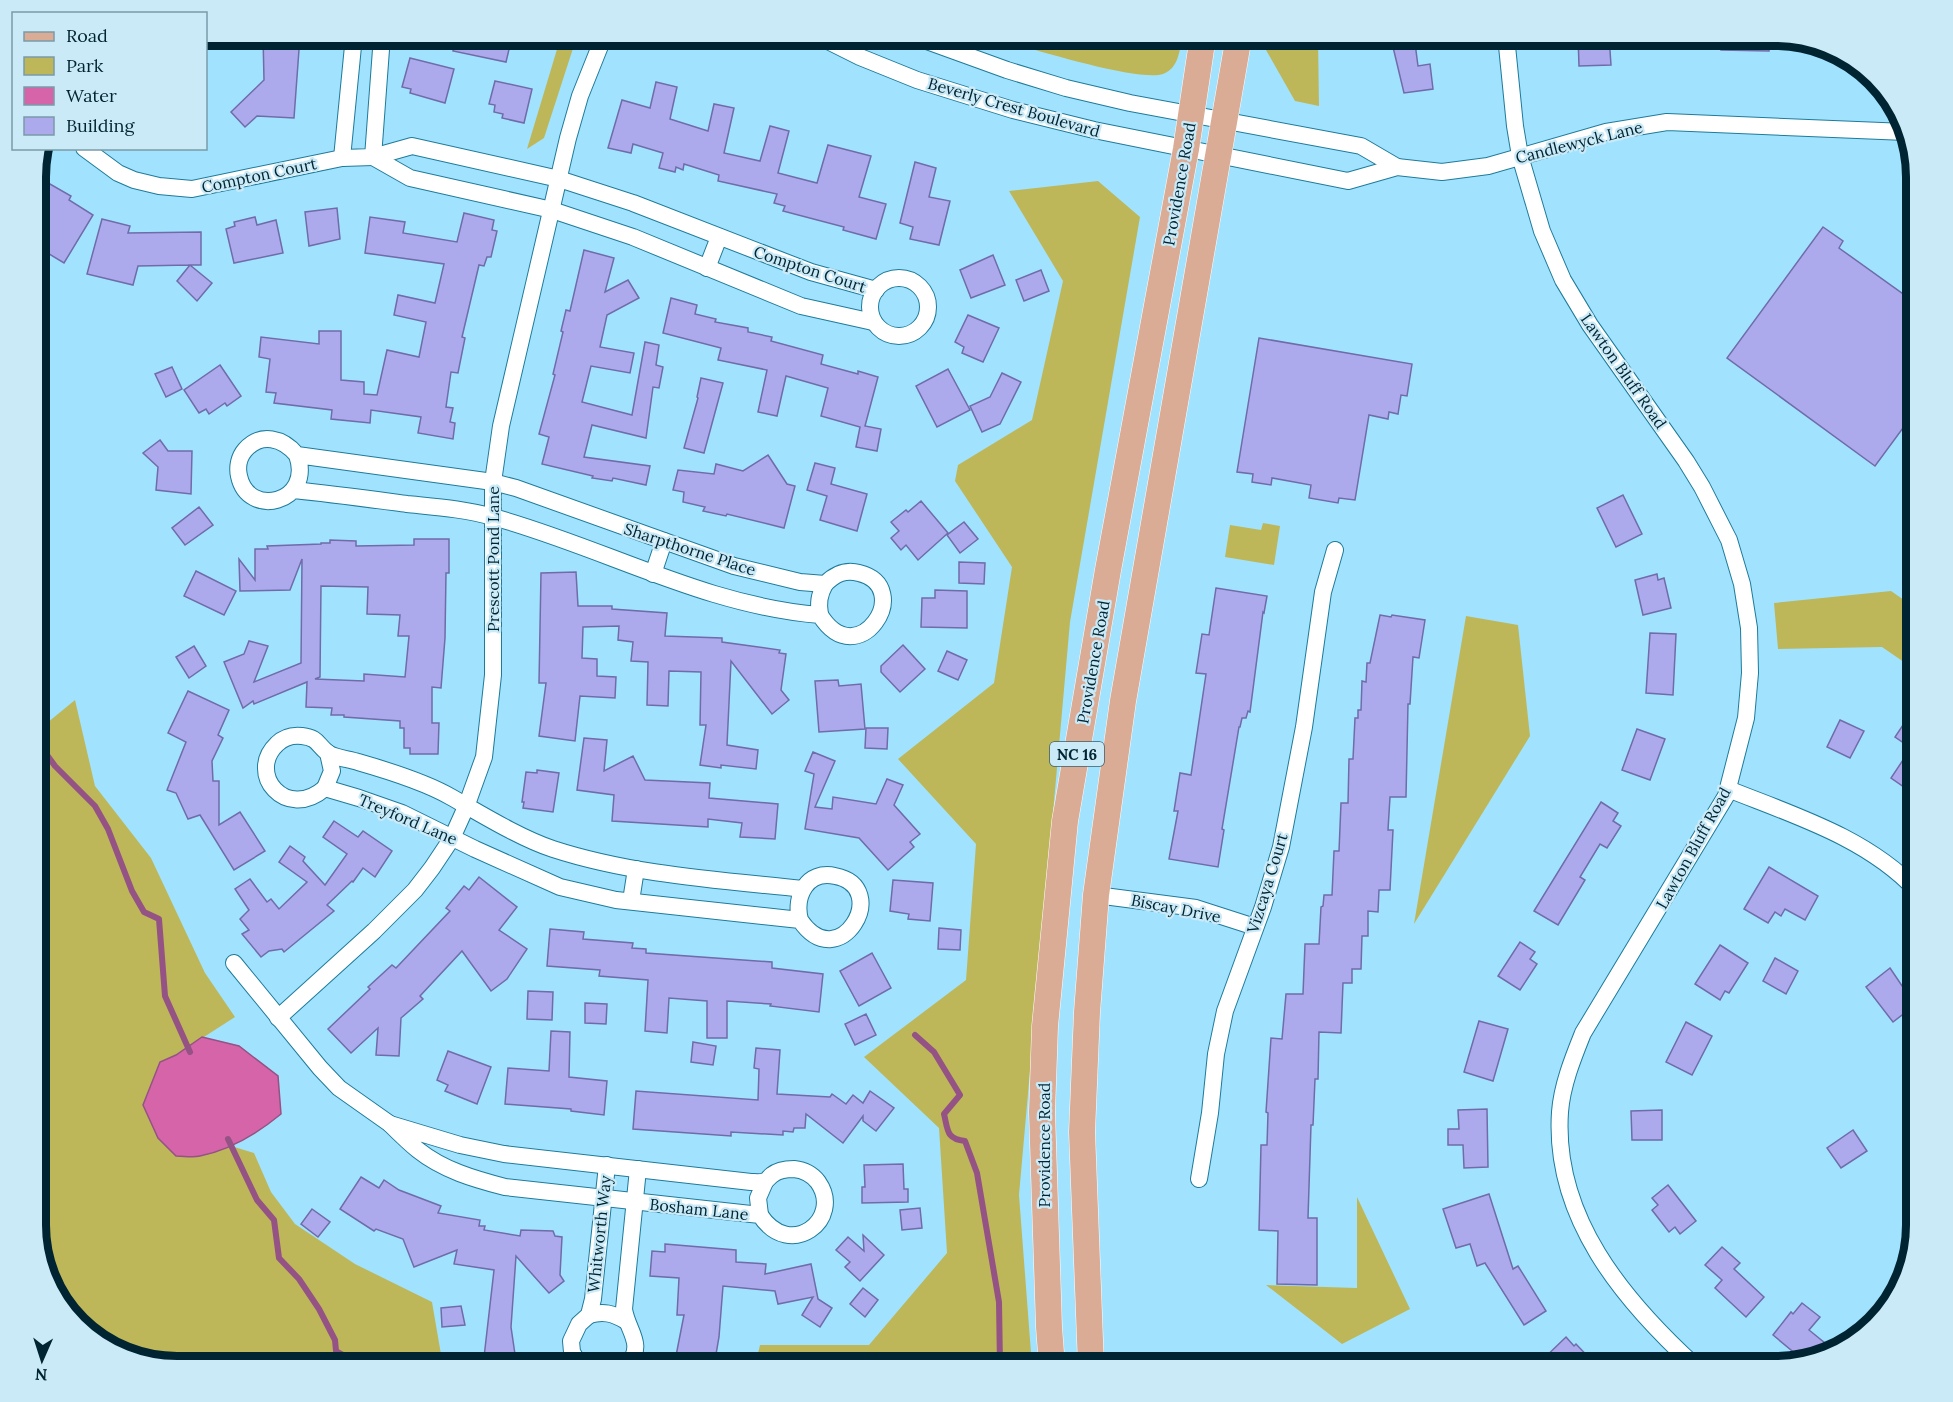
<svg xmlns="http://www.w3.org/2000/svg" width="1953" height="1402" viewBox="0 0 1953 1402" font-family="Lora,serif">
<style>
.green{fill:#bdb75a}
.water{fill:#d565a8;stroke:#955284;stroke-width:1.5}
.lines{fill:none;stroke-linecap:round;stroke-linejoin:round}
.stream{stroke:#955284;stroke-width:6}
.building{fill:#aca9ed;stroke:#6f6ca9;stroke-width:1.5;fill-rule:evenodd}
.street-casing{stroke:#1e7b9a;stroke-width:18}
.primary-casing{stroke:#fff;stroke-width:27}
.street{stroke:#fff;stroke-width:16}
.primary{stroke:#daac95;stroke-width:26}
.labels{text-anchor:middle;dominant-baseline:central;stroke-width:4.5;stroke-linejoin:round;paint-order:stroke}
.shield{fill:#cbeaf8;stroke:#3d5f6d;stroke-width:1.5}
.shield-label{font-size:15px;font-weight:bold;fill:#002431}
.street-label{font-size:16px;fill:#002431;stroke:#cbeaf8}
.rim{fill:none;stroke:#002431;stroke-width:8}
</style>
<rect width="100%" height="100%" fill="#a1e3fe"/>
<g class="green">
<path d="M561 36H577L544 138 527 149Z"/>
<path d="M989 36H1183C1179 51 1179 68 1163 74 1139 83 1018 45 989 36Z"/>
<path d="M1258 36H1318L1319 106 1295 101Z"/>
<path d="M1098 181 1140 217 1070 622 1019 1195 1032 1366H755L760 1345H869L947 1253 939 1128 864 1057 966 980 976 844 898 759 994 683 1012 567 955 481 958 465 1032 420 1063 281 1009 191Z"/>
<path d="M1263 523 1280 526 1274 565 1225 557 1230 525 1261 530Z"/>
<path d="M1891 591 1917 609V671L1882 647 1778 649 1774 603Z"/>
<path d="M1466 616 1518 625 1530 736 1414 924Z"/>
<path d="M75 700 95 786 151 858 205 973 235 1017 176 1055 160 1062 198 1157 231 1146 254 1153 271 1192 295 1224 355 1264 432 1302 443 1366H177L92 1337 55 1295 36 1234V732Z"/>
<path d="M1357 1197 1410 1309 1342 1344 1266 1285 1357 1288Z"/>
</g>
<g class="water">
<path d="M36 376 46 406 40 477 48 555 36 580Z"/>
<path d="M202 1037 239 1046 278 1076 281 1114C258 1133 229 1150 200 1156 193 1158 184 1156 176 1156L158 1138 143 1105 160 1062 176 1055Z"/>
</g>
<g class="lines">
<g class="stream">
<path d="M36 740 55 766 95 806 108 829 132 891 144 912 159 919 165 996 190 1052"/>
<path d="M915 1035 934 1052 960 1095 944 1114C948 1130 946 1139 965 1141L977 1173 999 1302 1000 1366"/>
<path d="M228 1139 257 1200 274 1220 279 1258 299 1279 319 1309 335 1340 336 1351 345 1356 349 1366"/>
</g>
</g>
<g class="building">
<path d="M263 36H300L294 118 257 116 245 127 231 112 264 80Z"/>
<path d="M456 36H489L511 41 506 62 453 51Z"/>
<path d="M1578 36H1609L1611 65 1579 66Z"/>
<path d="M1721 36H1769V51L1721 50Z"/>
<path d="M1415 43 1418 66 1430 64 1433 89 1404 93 1393 47Z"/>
<path d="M410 58 454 69 445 103 410 93 411 89 402 87Z"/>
<path d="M495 81 532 89 524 123 502 118 503 114 494 112 495 105 489 104Z"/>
<path d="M656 82 677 87 670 119 708 131 714 104 734 108 724 153 760 161 770 126 789 131 778 173 817 183 828 145 871 156 859 197 886 204 876 239 843 230 844 227 783 211 785 206 774 203 777 194 718 181 719 175 684 164 683 170 676 167 675 172 659 168 663 153 633 144 631 153 608 148 622 100 650 108Z"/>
<path d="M915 162 936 168 929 197 950 201 939 245 910 239 913 227 900 223Z"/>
<path d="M36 176 71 196 69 200 93 215 64 263 36 246Z"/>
<path d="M337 208 340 239 309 246 305 212Z"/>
<path d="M464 213 494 220 492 230 497 231 491 257H487L484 266 479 265 462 337 465 338 458 373 451 372 446 407 453 408 450 422 455 423 453 439 418 433 421 417 371 410 370 423 331 419 332 410 274 403 276 393 266 392 270 359 259 357 261 337 319 344V331H341V380L364 382V394L377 395 387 350 419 357 426 322 394 315 398 295 435 303 444 264 365 253 370 217 405 222 403 233 457 242Z"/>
<path d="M255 217 257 225 276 220 283 253 234 263 226 229 235 226 234 222Z"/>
<path d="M102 219 130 226 128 233 201 232V265H190L212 283 197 301 177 281 190 265 138 266 133 285 87 274Z"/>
<path d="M1823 227 1843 241 1839 248 1917 304V409L1875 466 1727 358Z"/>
<path d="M584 250 614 258 605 292 628 280 639 298 607 315 600 347 634 353 630 373 591 366 582 402 632 415 645 342 659 345 656 365 663 367 659 388 653 387 646 438 592 425 584 457 650 466 646 485 613 478 612 481 592 478 593 476 542 464 549 437 539 434 555 375 553 374 563 332 561 331 566 310 570 311Z"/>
<path d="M993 255 1005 285 971 298 960 270Z"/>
<path d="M1041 270 1049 291 1024 301 1016 280Z"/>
<path d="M671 298 697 305 695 314 716 319 715 322 748 328V332L772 337 771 341 823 355 821 364 858 374V371L878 377 865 426 881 429 877 451 856 447 860 427 821 416 828 388 786 376 777 416 758 412 767 370 718 360 721 348 663 333Z"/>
<path d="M968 315 999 328 983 362 962 353 964 347 955 342Z"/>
<path d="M1259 338 1412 364 1407 396 1401 395 1398 414 1389 412 1388 419 1369 415 1355 500 1339 498 1338 503 1309 498 1311 485 1272 478 1271 485 1252 482 1253 474 1237 472Z"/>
<path d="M220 365 241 396 227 406 225 403 209 414 206 409 199 413 184 390Z"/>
<path d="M172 367 182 389 166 397 155 374Z"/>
<path d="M948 369 970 410 937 427 916 386Z"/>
<path d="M1002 373 1021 382 1000 424 982 432 970 406 990 397Z"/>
<path d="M701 378 723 383 704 453 684 448 698 398 697 397Z"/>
<path d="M160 440 168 451H192L191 494 156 490 158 467 143 453Z"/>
<path d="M768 455 787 484 795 486 784 528 727 514 726 516 703 511 705 507 683 502 684 492 673 490 678 470 714 474 716 464 743 471Z"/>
<path d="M815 463 835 468 831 484 867 494 857 531 820 520 827 496 807 490Z"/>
<path d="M1623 495 1642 534 1616 547 1597 508Z"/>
<path d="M921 501 948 533 918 560 906 545 901 550 891 538 899 531 891 522 906 510 908 512Z"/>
<path d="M199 507 213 525 185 545 172 528Z"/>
<path d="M964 522 978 539 960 553 947 535Z"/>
<path d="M414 539H449V573H446L445 638 441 688 432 687V723H439L438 754H410V748H404V728H400V721L344 717V715H331L332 708 306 707 307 682 254 704 253 701 243 708 224 662 244 654 249 641 268 646 254 682 301 663 302 559 290 590 240 591 239 559 255 580V549H268L267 546 321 544V543H330V540L356 541V546L414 545ZM321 586 368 587 367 614 400 615 398 636H409L405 677 364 674V681L315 679 320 677Z"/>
<path d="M959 562 985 563 984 584 959 583Z"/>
<path d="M196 571 236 591 224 615 184 596Z"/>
<path d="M576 572 578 606H612V609L667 613 665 636 722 638V642L780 650 779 653 786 654 781 690 789 700 772 714 731 661 727 745 758 750 756 769 721 765V768L700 765 706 725H700L701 672 669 671 668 706 647 705 648 662 631 661 633 642 618 640 619 626 583 627 582 658 597 659V676L616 677 615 698 580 696 575 741 539 736 546 683H539L541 573Z"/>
<path d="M1657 574 1658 580 1664 578 1671 608 1643 615 1635 580Z"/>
<path d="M1216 588 1267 596 1264 613 1263 612 1250 712 1248 711 1246 718H1242L1240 727H1239L1222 829 1224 830 1218 867 1169 859 1178 811H1174L1180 773 1191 775 1206 674 1196 673 1202 634 1209 635Z"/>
<path d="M935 590 967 591V628L921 627 922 598H935Z"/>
<path d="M1380 615 1391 617 1392 615 1425 620 1419 658 1413 657 1410 704H1408L1406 797H1390L1388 830H1393L1390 890H1379L1378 912 1368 911V936H1362L1361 969H1352V983H1343L1341 1033 1319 1032 1318 1079H1315L1313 1125H1311L1308 1218H1317V1285L1277 1284 1278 1231 1259 1230 1261 1145H1267L1268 1113 1266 1112 1271 1038 1282 1039 1286 994H1303L1305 944H1319L1321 907 1323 906 1324 895H1332L1334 851H1339L1341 803H1348L1349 759H1353L1355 718H1358V710H1361L1362 681 1366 682 1367 663H1370Z"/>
<path d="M1650 633 1676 634 1673 695 1646 693Z"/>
<path d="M903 645 925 669 900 692 881 672V666Z"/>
<path d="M194 646 206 666 189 678 176 657Z"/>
<path d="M947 651 967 660 958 680 938 671Z"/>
<path d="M838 680 839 686 861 684 865 729 819 732 815 681Z"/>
<path d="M188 691 229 710 218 735 223 738 212 761 213 781H219V825L240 812 265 851 234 870 200 815 188 819 176 793 167 790 186 742 168 733Z"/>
<path d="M1917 704V796L1891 778 1911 748 1895 737Z"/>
<path d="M1840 720 1864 731 1850 758 1827 747Z"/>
<path d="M866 728H888L887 749 865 748Z"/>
<path d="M1637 729 1665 739 1650 780 1622 770Z"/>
<path d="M584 738 607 740 604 771 633 756 645 780 710 783 709 798 778 804 775 839 740 837 742 823 708 819V827L612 821 614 795 577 790Z"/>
<path d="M813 752 835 761 815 807 832 809 833 797 876 804 887 779 903 785 894 805 920 834 910 842 914 847 888 870 859 838 805 829 814 774 805 771Z"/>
<path d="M537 770 559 773 553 812 523 808 524 802H522L526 772 537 773Z"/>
<path d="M1601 802 1618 813 1613 821 1621 826 1607 848 1600 844 1580 877 1585 880 1558 925 1534 911Z"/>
<path d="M334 821 358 837 363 831 392 851 375 877 363 868 353 882 352 881 327 905 334 911 284 952 282 949 269 951 261 957 242 934 249 930 240 919 249 910 235 889 250 879 267 902 271 899 279 909 307 882 279 862 290 846 305 857 303 861 325 885 347 854 323 837Z"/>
<path d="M1769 867 1818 896 1805 920 1785 909 1781 916 1775 912 1768 923 1744 909Z"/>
<path d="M479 877 517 907 499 930 527 949 507 979 491 991 462 951 420 996 423 999 401 1018 399 1056 376 1055 378 1028 351 1053 328 1029 370 989 368 987 392 965 396 968 450 911 446 908 464 886 469 890Z"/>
<path d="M893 880 933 883 930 921 908 919 909 914 890 911Z"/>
<path d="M939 928 961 930 960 950 938 949Z"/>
<path d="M550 929 584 932 583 939 633 943 632 948 646 949V953L772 962V968L823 974 819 1012 770 1006 771 1004 727 1001V1038H707V1001L669 998 667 1033 645 1031 648 980 599 976 600 970 547 966Z"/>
<path d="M1520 942 1535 952 1530 959 1537 964 1520 990 1498 976Z"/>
<path d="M1720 945 1748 963 1729 993 1725 991 1720 1000 1695 984Z"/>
<path d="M872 953 891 988 859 1006 840 971Z"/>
<path d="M1775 958 1798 971 1786 994 1763 981Z"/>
<path d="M1890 968 1915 1005 1893 1022 1866 987Z"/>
<path d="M528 991 553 992 552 1020 527 1019Z"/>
<path d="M585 1003 607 1004 606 1024 585 1023Z"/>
<path d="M866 1014 876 1035 855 1045 845 1024Z"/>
<path d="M1479 1021 1508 1029 1493 1081 1464 1072Z"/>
<path d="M1686 1022 1712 1036 1692 1075 1666 1062Z"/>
<path d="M551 1031 570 1032 569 1077 607 1081 604 1115 571 1111V1109L505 1104 508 1068 549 1071Z"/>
<path d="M693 1042 716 1046 713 1065 691 1062Z"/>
<path d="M756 1048 780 1050 777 1094 830 1097 832 1094 846 1104 853 1095 863 1103 870 1091 894 1108 876 1131 863 1121V1116L843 1143 806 1114 805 1128H794L793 1132 783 1131V1135L731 1132V1136L633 1129 636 1091 758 1100 759 1069 754 1068Z"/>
<path d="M448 1051 491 1067 477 1104 445 1091 448 1085 437 1080Z"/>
<path d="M1487 1109 1488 1167 1464 1168 1463 1145H1448V1129H1459L1458 1110Z"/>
<path d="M1662 1110V1140H1632L1631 1111Z"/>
<path d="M1853 1130 1867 1151 1841 1168 1827 1148Z"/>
<path d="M903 1164 904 1189H908V1202L862 1203V1187H865L864 1165Z"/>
<path d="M361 1177 379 1188 384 1180 399 1190 441 1206 438 1213 480 1220 479 1226H485L484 1230 520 1236 521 1230 553 1231 555 1236 562 1237 560 1275 564 1281 549 1293 516 1256 511 1327 516 1361 483 1366 494 1270 454 1264 457 1250 414 1267 403 1239 376 1229 374 1231 340 1209Z"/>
<path d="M1668 1185 1696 1221 1680 1234 1675 1227 1669 1232 1652 1210 1658 1205 1652 1198Z"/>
<path d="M1489 1194 1513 1269 1518 1266 1546 1311 1524 1325 1485 1263 1477 1266 1470 1244 1456 1248 1443 1209Z"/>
<path d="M920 1208 922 1228 902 1230 900 1210Z"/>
<path d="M312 1209 330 1222 318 1237 301 1224Z"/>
<path d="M863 1235 884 1255 860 1281 845 1267 850 1262 836 1250 848 1237 864 1251Z"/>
<path d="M665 1244 736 1250V1262L766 1264 765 1274 811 1264 818 1299 832 1308 820 1327 802 1315 813 1297 778 1304 775 1291 723 1286 719 1337 714 1366H674L684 1315H677L679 1278 650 1276 652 1251 665 1252Z"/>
<path d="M1722 1247 1740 1263 1734 1269 1764 1297 1746 1317 1715 1288 1722 1280 1705 1265Z"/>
<path d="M863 1288 878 1300 865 1317 850 1304Z"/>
<path d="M1802 1303 1820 1317 1809 1330 1836 1352 1803 1360 1773 1335 1791 1312 1793 1314Z"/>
<path d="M461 1306 465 1325 442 1327 441 1308Z"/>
<path d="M1566 1337 1574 1346 1576 1344 1597 1366H1536Z"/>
</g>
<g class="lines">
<g class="street-casing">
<g id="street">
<path d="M818 36 860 57 917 80 1013 110 1094 130 1348 181 1397 167 1442 172 1488 166 1606 132 1667 122 1906 132"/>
<path d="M913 36 1007 70 1066 88 1130 103 1361 146 1397 167"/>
<path d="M1506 36 1515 126 1520 156 1542 231 1563 280 1590 325 1686 461 1702 487 1729 540 1742 584 1749 628 1750 673 1746 718 1726 796 1583 1033C1573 1058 1562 1085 1560 1112 1553 1217 1623 1300 1695 1366"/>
<path d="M84 148 118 173 134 180 159 186 192 189 342 158 373 157 382 36"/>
<path d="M342 158 354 36"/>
<path d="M707 268 719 237"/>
<circle cx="899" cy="307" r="29"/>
<path d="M873 322 801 306 633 237 552 210 410 178 373 157 412 146 559 179 633 203 811 272 876 290"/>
<path d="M294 490C332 494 369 499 407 504 436 507 465 509 493 517 603 547 705 606 820 615 858 676 916 587 859 573 845 569 835 574 825 584L800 582 734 566 516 488 493 482 297 455C283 438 261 432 245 450 239 457 237 467 239 476 248 519 314 503 297 455"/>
<path d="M653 574 664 541"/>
<path d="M820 615C818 603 819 595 825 584"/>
<path d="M325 788 332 771 328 753"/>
<path d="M1728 789C1793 815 1868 838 1917 891"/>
<path d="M1096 895 1196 908 1255 927"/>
<path d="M631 901 636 869"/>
<path d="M800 920C794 896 807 870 835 876 893 887 839 978 800 920L616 900 560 887 475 849 402 813 359 798 325 788C286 822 246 773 277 744 284 737 293 735 302 736 319 738 317 745 328 753 335 758 349 759 358 762 386 770 427 783 451 797 481 814 520 838 553 849 633 875 719 880 803 889"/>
<path d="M234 963 320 1068 339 1088 390 1124"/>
<path d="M278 1018 374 931 415 890 432 868 452 838 466 807 484 757 493 675V482L501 426 568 138 580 96 604 36"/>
<path d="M390 1124 460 1145 504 1154 751 1182C754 1182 761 1183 765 1181 768 1180 769 1177 772 1175 778 1170 786 1169 794 1169 803 1170 812 1174 818 1182 844 1219 790 1261 760 1215L505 1187C474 1179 443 1170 418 1150 408 1142 399 1133 390 1124Z"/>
<path d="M1199 1179 1210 1113 1216 1054 1225 1011 1263 907 1281 847 1304 727 1323 592 1335 550"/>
<path d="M760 1215 758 1198 765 1182"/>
<path d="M589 1315C603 1311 613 1313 626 1321"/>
<path d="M580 1366 572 1352 571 1341 579 1324 589 1315 593 1299 607 1165"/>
<path d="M627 1366C646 1344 627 1331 624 1309L638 1169"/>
</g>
</g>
<g class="primary-casing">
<g id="primary">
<path d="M1052 1366 1049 1327 1042 1112 1045 1026 1065 821 1108 570 1186 149 1203 36"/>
<path d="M1091 1366 1082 1132 1087 1012 1096 895 1123 701 1239 36"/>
</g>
</g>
<use href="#street" class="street"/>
<use href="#primary" class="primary"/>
</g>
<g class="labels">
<rect class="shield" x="1050" y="742" width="54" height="24" rx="4.5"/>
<g class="shield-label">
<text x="1077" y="754">NC 16</text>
</g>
<g class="street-label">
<text transform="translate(1014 107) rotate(16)">Beverly Crest Boulevard</text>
<text transform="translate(1579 142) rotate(-14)">Candlewyck Lane</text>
<text transform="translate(259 175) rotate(-12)">Compton Court</text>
<text transform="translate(1179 184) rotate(-80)">Providence Road</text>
<text transform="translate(810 269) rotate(18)">Compton Court</text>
<text transform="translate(1624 371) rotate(55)">Lawton Bluff Road</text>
<text transform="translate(690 549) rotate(18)">Sharpthorne Place</text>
<text transform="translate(493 559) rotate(-90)">Prescott Pond Lane</text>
<text transform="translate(1093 662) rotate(-80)">Providence Road</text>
<text transform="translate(408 819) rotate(23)">Treyford Lane</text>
<text transform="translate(1693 848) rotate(-61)">Lawton Bluff Road</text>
<text transform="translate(1267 883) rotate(-73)">Vizcaya Court</text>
<text transform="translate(1176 908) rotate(11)">Biscay Drive</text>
<text transform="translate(1044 1145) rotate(-90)">Providence Road</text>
<text transform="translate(699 1209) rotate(6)">Bosham Lane</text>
<text transform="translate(599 1234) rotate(-84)">Whitworth Way</text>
</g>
</g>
<path d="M0 0H1953V1402H0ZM177 46H1775A131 131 0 0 1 1906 177V1225A131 131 0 0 1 1775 1356H177A131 131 0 0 1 46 1225V177A131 131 0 0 1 177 46Z" fill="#cbeaf8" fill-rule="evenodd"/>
<path class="rim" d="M177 46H1775A131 131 0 0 1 1906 177V1225A131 131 0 0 1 1775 1356H177A131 131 0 0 1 46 1225V177A131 131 0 0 1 177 46Z"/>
<rect x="12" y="12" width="195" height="138" fill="#cbeaf8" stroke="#7a9ba8" stroke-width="1.5"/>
<rect x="24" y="32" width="30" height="9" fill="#daac95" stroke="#7a9ba8" stroke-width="1.5"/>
<text x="66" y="42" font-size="18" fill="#002431">Road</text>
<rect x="24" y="57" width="30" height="18" fill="#bdb75a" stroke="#7a9ba8" stroke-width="1.5"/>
<text x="66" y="72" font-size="18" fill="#002431">Park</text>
<rect x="24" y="87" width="30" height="18" fill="#d565a8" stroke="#7a9ba8" stroke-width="1.5"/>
<text x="66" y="102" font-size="18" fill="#002431">Water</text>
<rect x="24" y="117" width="30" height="18" fill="#aca9ed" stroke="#7a9ba8" stroke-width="1.5"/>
<text x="66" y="132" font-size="18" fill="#002431">Building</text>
<g transform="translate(42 1360) rotate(183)" stroke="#cbeaf8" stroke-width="4.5" paint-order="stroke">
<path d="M0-4.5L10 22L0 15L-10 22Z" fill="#002431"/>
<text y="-9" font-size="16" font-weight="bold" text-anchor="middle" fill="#002431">N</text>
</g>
</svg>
